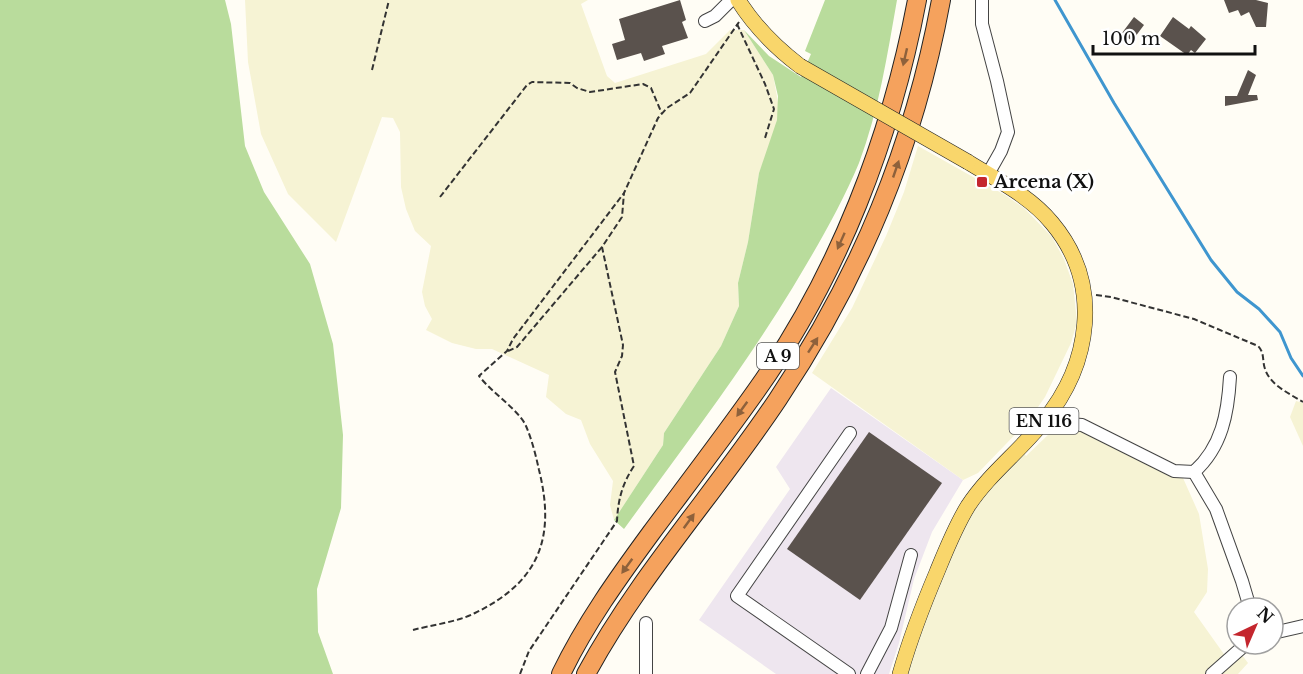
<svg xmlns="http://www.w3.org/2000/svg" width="1303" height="674" viewBox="0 0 1303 674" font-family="'Libre Baskerville',serif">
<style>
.industrial{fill:#eee6ef}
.farmland{fill:#f6f3d4}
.forest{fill:#b9dc9c}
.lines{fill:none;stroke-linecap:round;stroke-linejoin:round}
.stream{stroke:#3f96cf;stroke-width:3}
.building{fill:#5a524d}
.minor-casing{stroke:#444;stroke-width:14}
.major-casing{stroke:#222;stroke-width:16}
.highway-casing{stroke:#222;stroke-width:20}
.path{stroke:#333;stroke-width:2;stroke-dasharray:6 3;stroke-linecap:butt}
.minor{stroke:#fff;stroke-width:12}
.major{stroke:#f9d66b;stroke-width:15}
.highway{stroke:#f5a25d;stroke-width:18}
.major-bridge-casing{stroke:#222;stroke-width:16;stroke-linecap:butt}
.major-bridge{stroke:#f9d66b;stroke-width:15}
.oneway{fill:#8e613b}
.poi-dot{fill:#c4262e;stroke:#fff;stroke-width:2}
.labels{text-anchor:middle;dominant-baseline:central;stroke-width:6;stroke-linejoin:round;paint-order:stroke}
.shield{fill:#fff;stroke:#585858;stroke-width:1.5}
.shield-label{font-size:16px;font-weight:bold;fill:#111}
.poi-label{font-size:18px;font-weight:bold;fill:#111;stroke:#fff;text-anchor:start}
</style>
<rect width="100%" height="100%" fill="#fffdf5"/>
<path class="industrial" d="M831 388 963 480 932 532 914 579 899 643 889 674H776L699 620 790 489 776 467Z"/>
<g class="farmland">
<path d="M245 0H588L581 4 607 76 615 83 706 54 730 30H744L773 75 779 108 775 132 759 173 748 242 738 283 739 306 721 346 664 433 663 445 614 520 610 505 613 481 590 444 581 420 566 414 546 397 549 375 492 349H476L452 343 426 330 432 319 425 306 422 292 431 246 415 231 406 209 401 187 400 132 393 118 382 117 336 242 288 194 261 134 248 62Z"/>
<path d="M918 146 1005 195 1024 208 1052 237 1064 259 1073 284 1077 322 1071 343 1045 397 1029 420 978 473 963 480 812 373 852 308 886 236 904 192Z"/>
<path d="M1296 401 1303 403V446L1290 417Z"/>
<path d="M1059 429H1081L1157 467 1183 478 1199 514 1208 569 1207 592 1194 612 1226 657 1236 647 1248 663 1238 674H906L927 611 966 524 988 489 1023 452 1026 456 1049 434Z"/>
</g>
<g class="forest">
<path d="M0 0H225L231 24 245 146 264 192 310 264 333 344 343 435 341 508 317 589 318 632 333 674H0Z"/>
<path d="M825 0H897C887 56 879 110 859 163 841 206 817 247 793 287 742 371 682 449 624 529L614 520 663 445 664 433 721 346 739 306 738 283 748 242 759 173 777 120 778 96 773 75 744 30 769 56 801 77 811 54 805 51Z"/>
</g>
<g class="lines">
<path class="stream" d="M1055 0 1114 103 1211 260 1237 292 1259 309 1280 332 1291 358 1303 376"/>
</g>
<g class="building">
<path d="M680 0 686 20 682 22 688 38 662 46 665 54 644 61 641 53 617 60 612 44 625 40 619 19Z"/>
<path d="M1224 0H1256L1268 3 1266 27H1256L1249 12 1241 16 1238 10 1229 13Z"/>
<path d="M1134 17 1144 25 1132 41 1122 33Z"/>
<path d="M1173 17 1189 29 1191 26 1206 39 1195 53 1191 50 1187 55 1160 36Z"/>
<path d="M1248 70 1256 75 1248 95H1257L1258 100 1225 106V96H1237Z"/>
<path d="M869 432 942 483 860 600 787 549Z"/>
</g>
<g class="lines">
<g class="minor-casing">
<g id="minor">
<path d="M982 0V24L997 81 1008 132 1001 151 988 174"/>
<path d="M705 21 715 16 731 0"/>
<path d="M1043 422 1082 425 1174 471 1194 472C1222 447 1228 413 1230 377"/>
<path d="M1194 472 1216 509 1242 581 1250 608"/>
<path d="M1273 633 1303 626"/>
<path d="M646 674V623"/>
<path d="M849 674 737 596 850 433"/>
<path d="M867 674 891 628 911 555"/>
<path d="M1212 674 1246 644"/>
</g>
</g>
<g class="major-casing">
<g id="major">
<path d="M738 0C755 27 775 47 800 66"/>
<path d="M900 674C910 639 923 605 937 572 946 550 955 527 968 506 989 474 1019 452 1043 422 1091 364 1103 284 1052 223 1030 196 997 180 968 162"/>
</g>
</g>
<g class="highway-casing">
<g id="highway">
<path d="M561 674C585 624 618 578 651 533 686 486 722 439 756 391 838 276 891 138 917 0"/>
<path d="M586 674C639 576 716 492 778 399 860 276 914 147 941 0"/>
</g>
</g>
<g class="path">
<path d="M737 24 765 84 774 109 765 138"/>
<path d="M372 70 389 0"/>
<path d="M440 197 527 85 532 82 570 83 577 88 590 92 643 84 651 88 662 114"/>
<path d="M1096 295 1111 297 1194 319 1258 346C1265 353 1262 361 1265 369 1270 385 1290 394 1303 402"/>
<path d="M508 351 517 347 602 247"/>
<path d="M413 630C431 625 458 622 475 613 539 582 556 538 539 470 536 456 532 440 526 426 519 410 491 392 479 376L507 351 513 339 624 193"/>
<path d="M520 674 529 651 617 521C618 500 622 484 634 466L615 372 622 356 623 345 602 247 622 217 624 193 658 118 667 108 690 93 739 22"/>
</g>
<use href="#minor" class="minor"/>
<use href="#major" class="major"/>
<use href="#highway" class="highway"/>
<g class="major-bridge-casing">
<path id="major-bridge" d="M800 66 968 162"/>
</g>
<use href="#major-bridge" class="major-bridge"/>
</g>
<defs><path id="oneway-solid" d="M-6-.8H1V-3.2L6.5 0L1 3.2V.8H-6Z" transform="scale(1.5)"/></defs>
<g class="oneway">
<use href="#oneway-solid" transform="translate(905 57) rotate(103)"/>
<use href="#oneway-solid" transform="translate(896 169) rotate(-71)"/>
<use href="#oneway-solid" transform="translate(841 241) rotate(114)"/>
<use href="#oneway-solid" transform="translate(813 345) rotate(-57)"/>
<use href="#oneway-solid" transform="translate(742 409) rotate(126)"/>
<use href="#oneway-solid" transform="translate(689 521) rotate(-54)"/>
<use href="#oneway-solid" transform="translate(627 566) rotate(126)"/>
</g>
<rect class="poi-dot" x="976" y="176" width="12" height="12" rx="3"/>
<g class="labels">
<g class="shield">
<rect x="757" y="343" width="42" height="26" rx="4.5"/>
<rect x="1009.5" y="408" width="69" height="26" rx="4.5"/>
</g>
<g class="shield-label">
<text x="778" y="356">A 9</text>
<text x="1044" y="421">EN 116</text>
</g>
<g class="poi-label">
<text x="994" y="182">Arcena (X)</text>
</g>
</g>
<g transform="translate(1255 626) rotate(44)"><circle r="28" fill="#ffffff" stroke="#a0a0a0" stroke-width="1.5"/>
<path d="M0-4.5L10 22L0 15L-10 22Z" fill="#c4262e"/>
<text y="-9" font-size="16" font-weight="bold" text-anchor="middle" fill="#111111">N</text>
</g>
<path d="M1093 45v9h162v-9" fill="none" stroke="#111111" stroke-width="3"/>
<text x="1102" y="45" font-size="18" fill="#111111" stroke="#ffffff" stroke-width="4.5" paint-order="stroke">100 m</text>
</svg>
